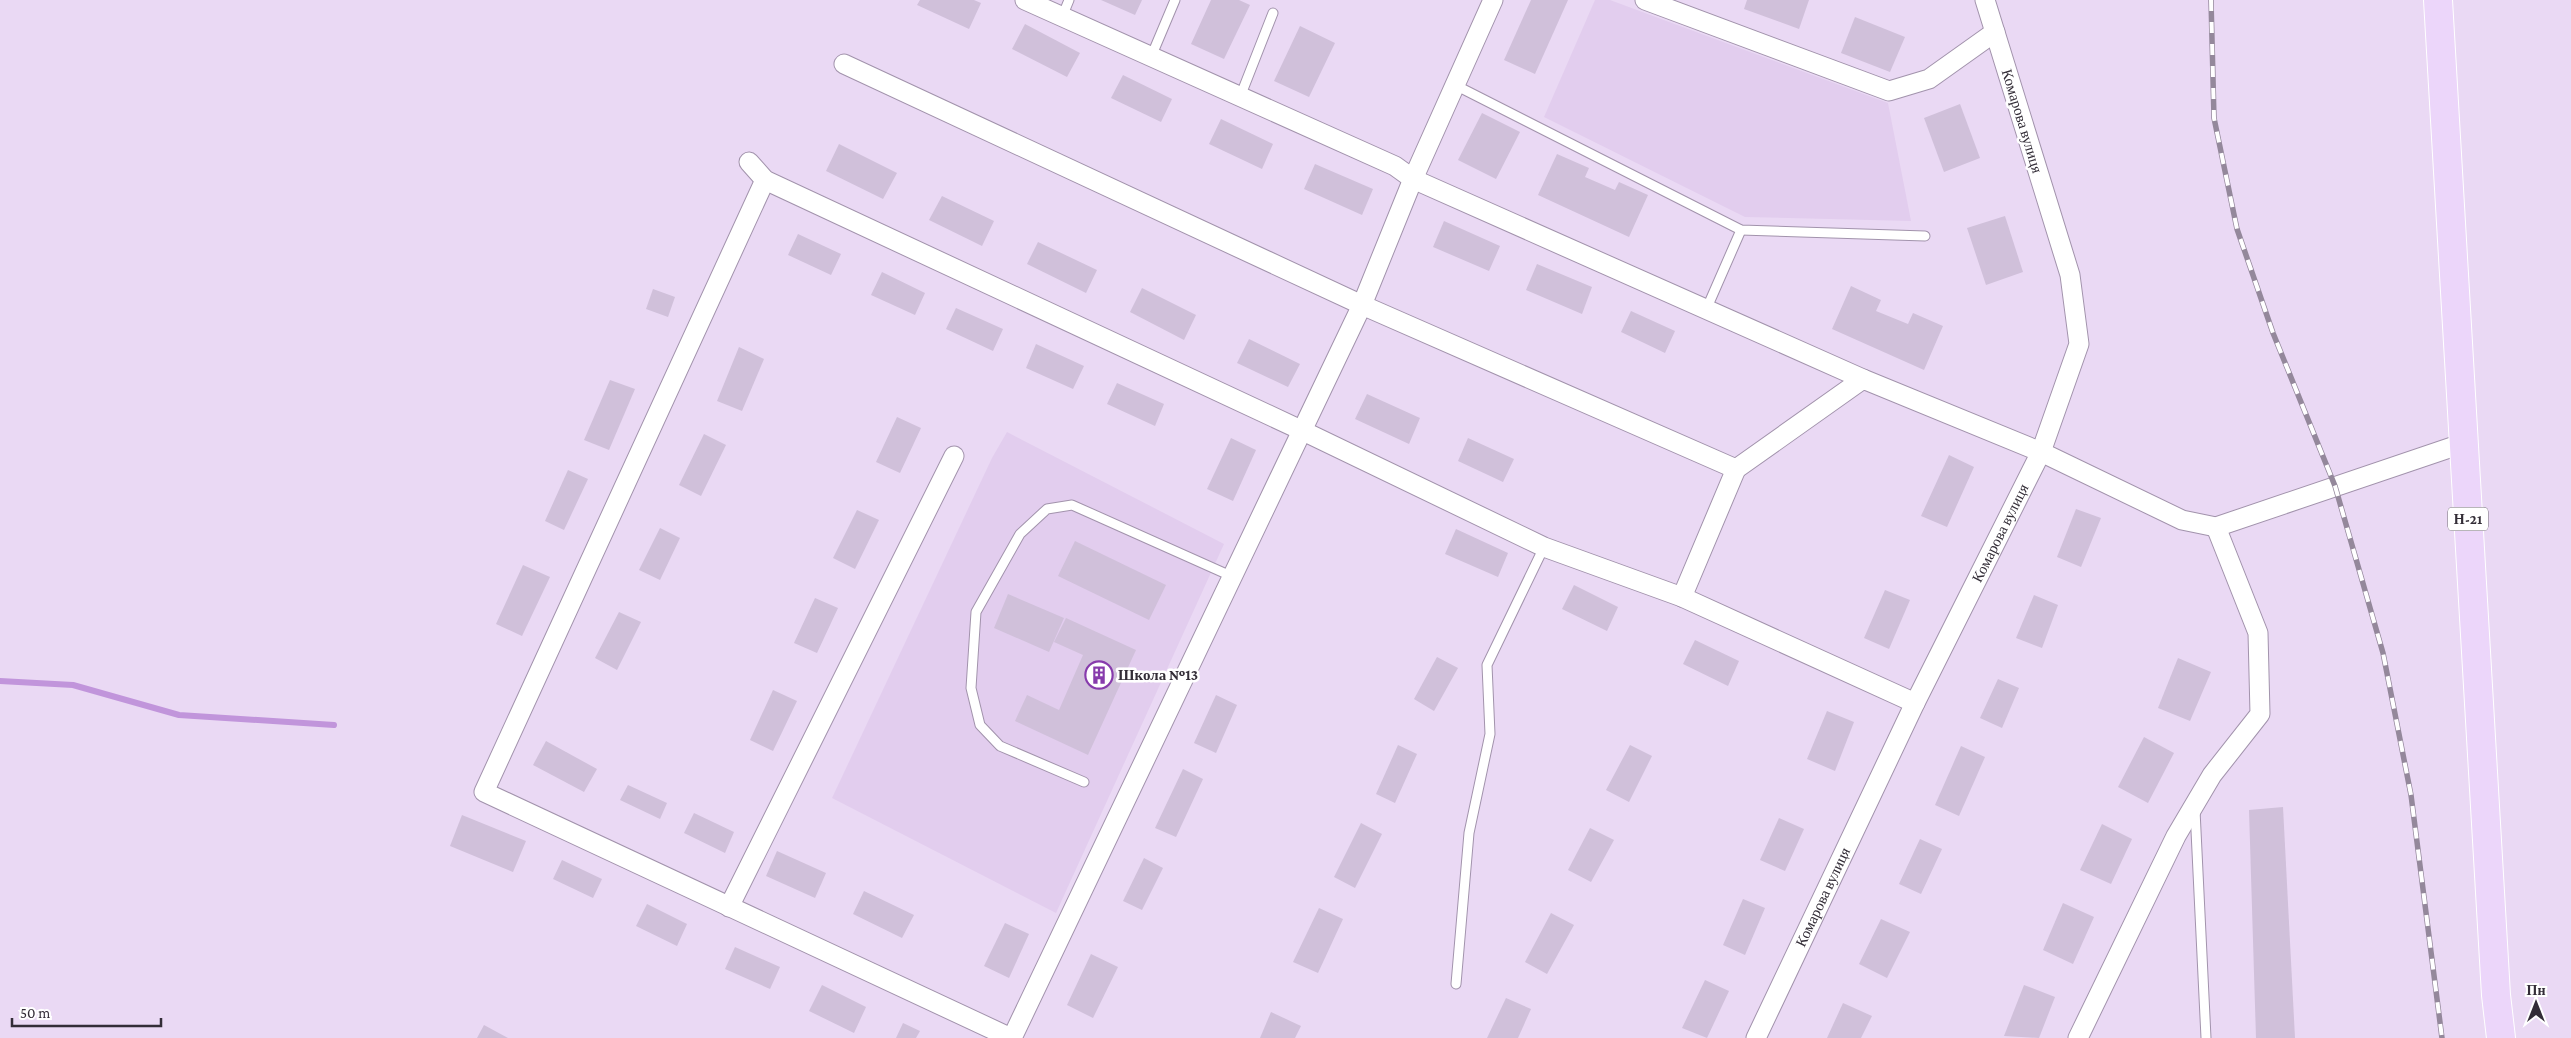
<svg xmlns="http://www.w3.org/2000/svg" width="2571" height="1038" viewBox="0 0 2571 1038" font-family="'Crimson Pro',serif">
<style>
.built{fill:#e2cdee}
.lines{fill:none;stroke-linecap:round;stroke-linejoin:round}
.stream{stroke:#c195db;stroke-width:6}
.building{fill:#d0c0da}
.service-casing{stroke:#a293ac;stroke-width:11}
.minor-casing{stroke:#a293ac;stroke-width:21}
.primary-casing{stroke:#fff;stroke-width:30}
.service{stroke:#fff;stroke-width:9}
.minor{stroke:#fff;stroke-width:19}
.primary{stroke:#ecd6fa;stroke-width:28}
.rail-casing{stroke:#94889b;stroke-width:5.5}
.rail{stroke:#fff;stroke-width:4;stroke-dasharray:11;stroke-linecap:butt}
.labels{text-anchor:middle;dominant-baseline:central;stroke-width:5;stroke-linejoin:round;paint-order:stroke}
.shield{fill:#fff;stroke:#706c73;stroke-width:1}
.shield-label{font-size:14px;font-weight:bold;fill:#332d37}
.street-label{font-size:15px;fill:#332d37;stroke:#fff}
.poi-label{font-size:15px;font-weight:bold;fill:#332d37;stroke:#fff;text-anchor:start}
</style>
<rect width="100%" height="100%" fill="#ead9f4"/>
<g class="built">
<path d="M1595 0H1610L1888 103 1911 221 1745 217 1544 117Z"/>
<path d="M1007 432 1224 544 1056 913 832 798 992 458Z"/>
</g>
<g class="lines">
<path class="stream" d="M0 681 73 685 179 715 334 725"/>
</g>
<g class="building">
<path d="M920 0H974L981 3 969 29 917 5Z"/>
<path d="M1101 0H1142L1135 15Z"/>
<path d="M1211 0H1239L1250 5 1224 59 1191 44Z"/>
<path d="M1531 0H1568L1535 74 1504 60Z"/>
<path d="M1747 0H1809L1799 29 1744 9Z"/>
<path d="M1855 17 1905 37 1890 72 1841 53Z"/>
<path d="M1025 24 1080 53 1067 77 1012 49Z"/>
<path d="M1300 26 1335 43 1309 97 1274 81Z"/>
<path d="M1123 75 1172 99 1161 122 1111 98Z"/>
<path d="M1960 104 1980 158 1944 172 1924 118Z"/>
<path d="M1482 113 1520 132 1496 179 1458 160Z"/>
<path d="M1221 119 1273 144 1262 169 1209 144Z"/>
<path d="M839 144 897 173 883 199 826 171Z"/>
<path d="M1557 154 1589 168 1585 177 1615 190 1619 182 1648 195 1629 237 1538 195Z"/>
<path d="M1315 164 1373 189 1362 215 1304 189Z"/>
<path d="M942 196 994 221 982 246 929 220Z"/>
<path d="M2005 216 2023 272 1986 285 1967 228Z"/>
<path d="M1444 221 1500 246 1489 271 1433 247Z"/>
<path d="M798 234 841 254 831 275 788 255Z"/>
<path d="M1038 242 1097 270 1086 293 1027 264Z"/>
<path d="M1537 264 1592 287 1582 314 1526 290Z"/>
<path d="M882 272 925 293 915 315 871 295Z"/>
<path d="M1851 286 1881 300 1876 311 1908 324 1913 313 1943 326 1924 370 1832 329Z"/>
<path d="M1142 288 1196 315 1184 340 1130 312Z"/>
<path d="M653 289 675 297 668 317 646 309Z"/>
<path d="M956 308 1003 329 993 351 946 329Z"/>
<path d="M1631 311 1675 331 1665 353 1621 332Z"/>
<path d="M1249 339 1300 364 1288 387 1237 363Z"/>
<path d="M1036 344 1084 366 1073 389 1026 368Z"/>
<path d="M739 347 764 359 742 411 717 401Z"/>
<path d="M610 380 635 389 609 450 584 440Z"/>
<path d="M1117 383 1164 404 1155 426 1107 404Z"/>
<path d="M1367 394 1420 418 1409 444 1355 419Z"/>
<path d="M897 417 921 428 900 473 876 462Z"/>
<path d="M704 434 726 445 701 496 679 485Z"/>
<path d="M1231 438 1256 450 1233 501 1207 489Z"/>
<path d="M1468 438 1514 459 1503 482 1458 461Z"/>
<path d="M1949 455 1974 467 1947 527 1921 516Z"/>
<path d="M568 470 588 479 564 530 545 521Z"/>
<path d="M2076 509 2101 518 2081 567 2057 557Z"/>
<path d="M857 510 879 520 855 569 833 558Z"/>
<path d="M660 528 680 538 660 580 639 570Z"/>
<path d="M1456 529 1508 553 1498 577 1445 554Z"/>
<path d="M1075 541 1166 585 1149 620 1058 576Z"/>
<path d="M523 565 550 577 522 636 496 624Z"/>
<path d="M1574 585 1618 607 1607 631 1562 609Z"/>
<path d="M1885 590 1910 600 1889 649 1864 638Z"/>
<path d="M1008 594 1064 618 1049 652 994 628Z"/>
<path d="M2034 595 2058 605 2042 648 2016 638Z"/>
<path d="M815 598 838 608 817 653 794 643Z"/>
<path d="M619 612 641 622 617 670 595 658Z"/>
<path d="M1066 618 1136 650 1088 755 1015 721 1027 695 1059 710 1083 655 1054 642Z"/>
<path d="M1695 640 1739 661 1728 686 1683 664Z"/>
<path d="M1437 657 1458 668 1434 711 1414 699Z"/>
<path d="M2178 658 2211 672 2190 721 2158 708Z"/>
<path d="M1998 679 2019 688 2002 728 1980 718Z"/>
<path d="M773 690 797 701 773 751 750 740Z"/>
<path d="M1216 695 1237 705 1216 753 1194 743Z"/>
<path d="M1827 711 1854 722 1835 771 1807 759Z"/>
<path d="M2144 737 2174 753 2148 803 2118 787Z"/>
<path d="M546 741 597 769 584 792 533 765Z"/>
<path d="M1398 745 1417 754 1395 803 1376 794Z"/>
<path d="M1630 745 1652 756 1629 802 1606 790Z"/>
<path d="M1961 746 1985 757 1959 816 1935 805Z"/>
<path d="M1183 769 1203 779 1176 837 1155 828Z"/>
<path d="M628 785 667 803 660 819 620 800Z"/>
<path d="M2283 807 2295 1038H2256L2249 810Z"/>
<path d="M694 813 734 832 725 853 684 833Z"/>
<path d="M462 815 526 841 513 872 450 846Z"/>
<path d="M1779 818 1804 829 1785 871 1760 860Z"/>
<path d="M1361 823 1382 834 1355 888 1334 877Z"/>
<path d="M2102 824 2132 839 2111 884 2080 870Z"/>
<path d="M1590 828 1614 840 1591 882 1568 870Z"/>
<path d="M1920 839 1942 849 1921 894 1899 884Z"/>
<path d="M777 851 826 873 815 898 766 876Z"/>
<path d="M1144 858 1163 868 1142 910 1123 901Z"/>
<path d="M562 860 602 879 593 898 553 879Z"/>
<path d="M864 891 914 915 902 938 853 914Z"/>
<path d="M1743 899 1765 908 1745 955 1723 945Z"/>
<path d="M2063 903 2094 917 2073 964 2043 950Z"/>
<path d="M647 904 687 924 677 946 636 926Z"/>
<path d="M1319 908 1343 919 1318 973 1293 962Z"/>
<path d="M1551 913 1574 925 1547 974 1525 962Z"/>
<path d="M1881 919 1910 932 1887 978 1859 964Z"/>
<path d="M1005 923 1029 934 1009 978 984 966Z"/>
<path d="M735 947 780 967 770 989 725 969Z"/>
<path d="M1091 954 1118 967 1093 1018 1067 1005Z"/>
<path d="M1705 980 1729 991 1707 1038 1682 1028Z"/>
<path d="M822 985 866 1007 854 1033 809 1011Z"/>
<path d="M2024 985 2055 997 2039 1038 2004 1036Z"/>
<path d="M1506 998 1531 1009 1518 1038H1487Z"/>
<path d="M1843 1003 1872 1016 1861 1038H1827Z"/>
<path d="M1271 1012 1301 1026 1295 1038H1260Z"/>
<path d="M903 1023 920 1031 916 1038H896Z"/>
<path d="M484 1025 508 1038H477Z"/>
</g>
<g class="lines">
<g class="service-casing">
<g id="service">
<path d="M1062 17 1069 0"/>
<path d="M1151 57 1175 0"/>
<path d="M1455 85 1741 230 1925 236"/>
<path d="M1240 97 1273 13"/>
<path d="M1706 310 1741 230"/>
<path d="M1084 782 1000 746 980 725 971 688 976 612 1020 534 1047 509 1072 505 1231 576"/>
<path d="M2195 810 2206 1038"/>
<path d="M1456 984 1469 833 1490 734 1487 665 1544 547"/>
</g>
</g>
<g class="minor-casing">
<g id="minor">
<path d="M1025 0 1395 166 1413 179 1863 379"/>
<path d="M1645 0 1889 91 1929 79 1995 32"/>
<path d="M844 64 1362 305 1736 469 1863 379 2041 452 2182 520 2216 527 2464 443"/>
<path d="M749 162 765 180 1303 431 1544 547 1682 597 1915 703"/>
<path d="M765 180 484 792 1011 1038"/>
<path d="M1682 597 1736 469"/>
<path d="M729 907 954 456"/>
<path d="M1012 1038 1362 305 1413 179 1493 0"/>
<path id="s1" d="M1756 1038 1915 703 2041 452 2079 344 2070 275 1985 0"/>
<path d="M2078 1038 2176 836 2212 775 2260 714 2258 633 2216 527"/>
</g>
</g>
<g class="primary-casing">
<path id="primary" d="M2438 0 2496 995 2501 1038"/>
</g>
<use href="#service" class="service"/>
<use href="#minor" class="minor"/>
<use href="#primary" class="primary"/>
<g class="rail-casing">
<path id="rail" d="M2211 0 2214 118 2237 229 2273 333 2335 486 2383 653 2411 795 2442 1038"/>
</g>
<use href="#rail" class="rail"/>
</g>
<defs>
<g id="building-ring" transform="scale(1.4375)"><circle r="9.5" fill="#fff" stroke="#873bac" stroke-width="1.5"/><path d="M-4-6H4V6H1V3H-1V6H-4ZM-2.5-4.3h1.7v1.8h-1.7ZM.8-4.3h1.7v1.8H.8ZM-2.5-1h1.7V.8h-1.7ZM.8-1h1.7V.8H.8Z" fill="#873bac"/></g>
</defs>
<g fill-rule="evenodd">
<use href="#building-ring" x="1099" y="675"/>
</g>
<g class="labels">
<rect class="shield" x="2448" y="507.5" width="40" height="23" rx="4"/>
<g class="shield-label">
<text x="2468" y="519">Н-21</text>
</g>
<g class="street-label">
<text transform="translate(2022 121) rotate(73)">Комарова вулиця</text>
<text stroke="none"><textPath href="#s1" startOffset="561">Комарова вулиця</textPath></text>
<text stroke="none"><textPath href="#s1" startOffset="156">Комарова вулиця</textPath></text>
</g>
<g class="poi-label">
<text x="1118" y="675">Школа №13</text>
</g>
</g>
<g transform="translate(2536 1003)" stroke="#ffffff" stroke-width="4" paint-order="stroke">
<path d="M0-4L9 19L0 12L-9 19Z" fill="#332d37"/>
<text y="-8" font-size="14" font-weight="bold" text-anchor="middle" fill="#332d37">Пн</text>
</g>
<path d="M12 1018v8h149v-8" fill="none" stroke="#332d37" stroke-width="2.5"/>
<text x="20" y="1018" font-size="15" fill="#332d37" stroke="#ffffff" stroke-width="4" paint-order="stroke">50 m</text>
</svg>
